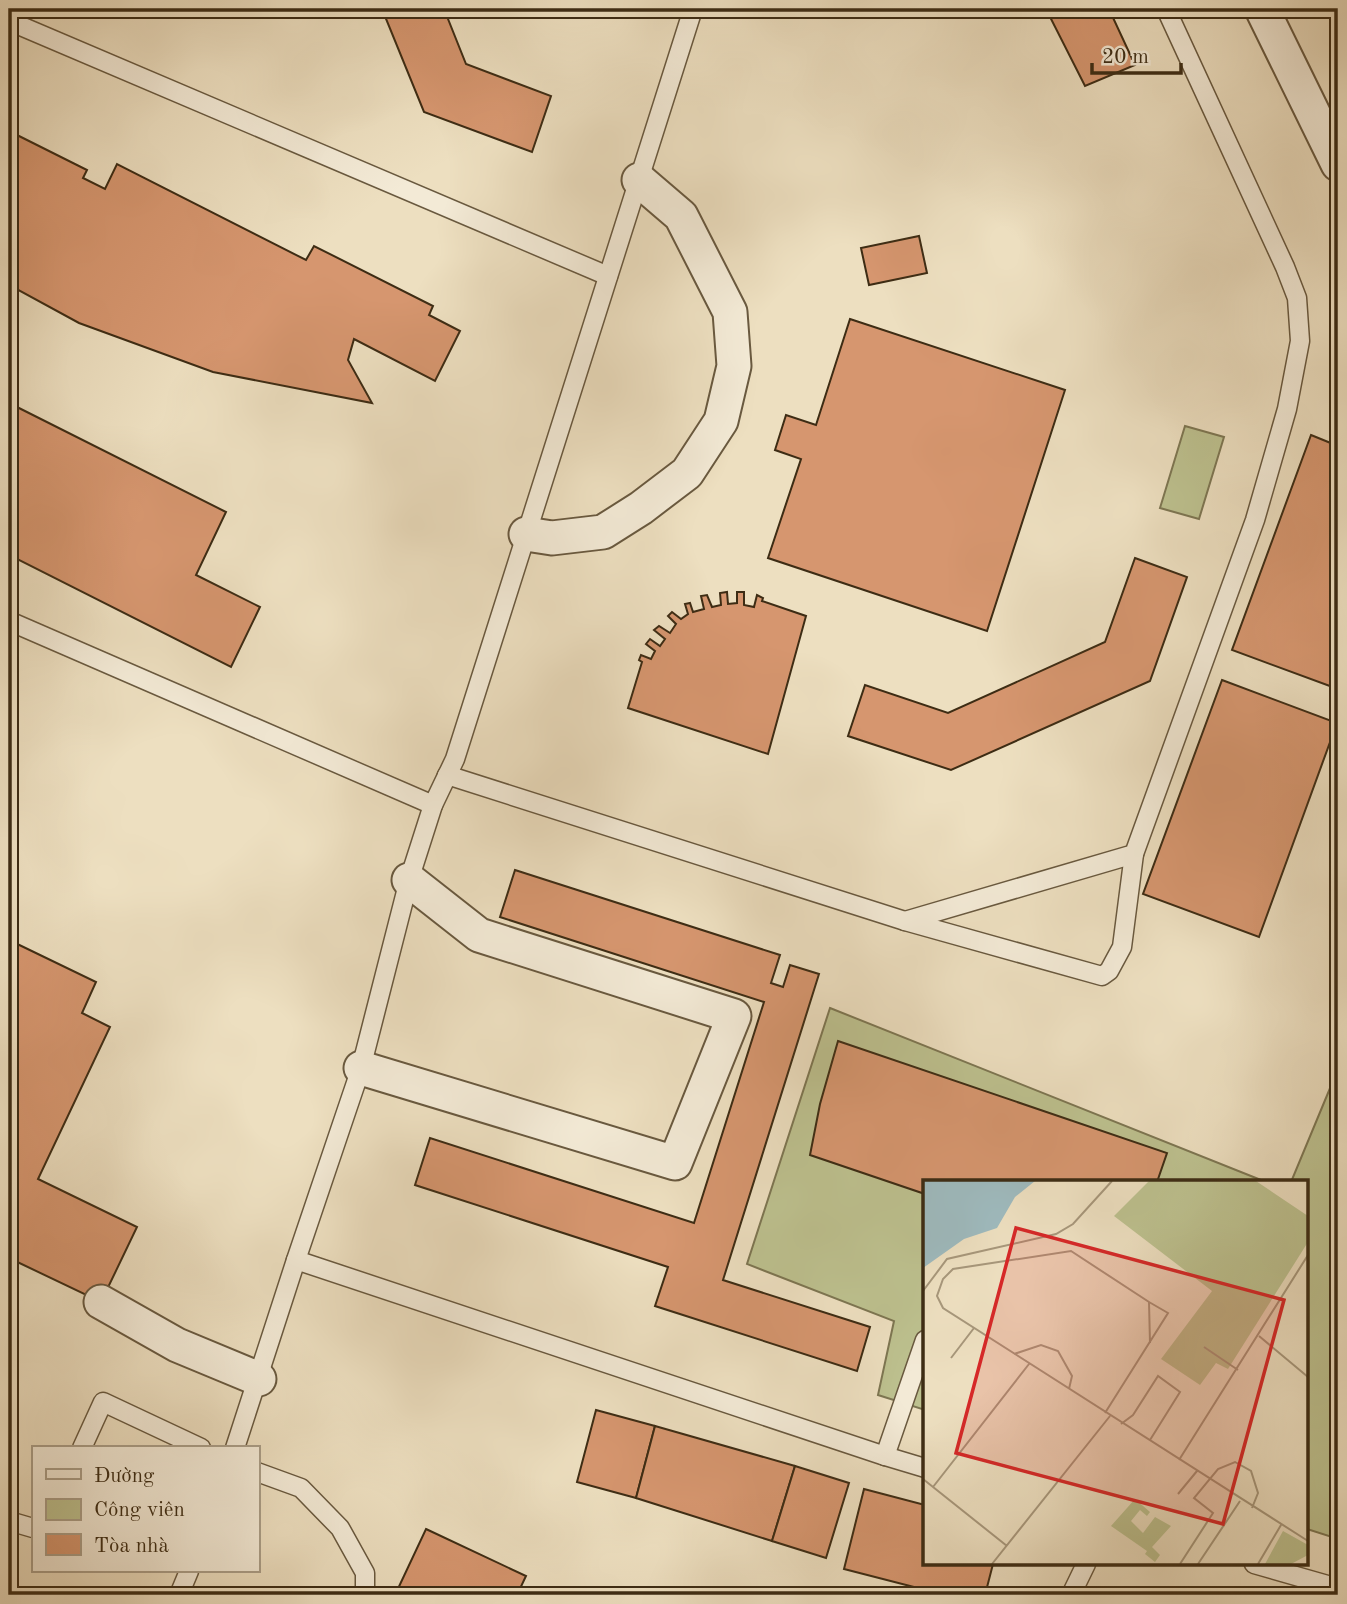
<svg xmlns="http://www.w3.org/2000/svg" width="1347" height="1604" viewBox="0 0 1347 1604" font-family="'Old Standard TT',serif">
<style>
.green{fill:#bdc18f;stroke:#7d7652;stroke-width:2}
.building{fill:#d6966f;stroke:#3d2c14;stroke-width:2}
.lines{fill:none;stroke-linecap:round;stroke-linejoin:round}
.lane-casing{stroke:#69593f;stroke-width:21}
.street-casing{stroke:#69593f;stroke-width:37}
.lane{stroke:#f3ead6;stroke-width:18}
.street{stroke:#f3ead6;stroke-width:33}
.inset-road{fill:none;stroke:#a7977b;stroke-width:2}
.view{fill:#d62828;fill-opacity:0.15;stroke:#d62828;stroke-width:3.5}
.inset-edge{fill:none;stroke:#3d2c14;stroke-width:3.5}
</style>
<rect width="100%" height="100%" fill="#eddfc0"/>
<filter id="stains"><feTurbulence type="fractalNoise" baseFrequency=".00286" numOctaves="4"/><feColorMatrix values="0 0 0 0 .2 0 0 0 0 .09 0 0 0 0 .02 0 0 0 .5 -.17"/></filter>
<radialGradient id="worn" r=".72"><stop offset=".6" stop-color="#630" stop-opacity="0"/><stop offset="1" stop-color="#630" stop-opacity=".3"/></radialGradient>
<g class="green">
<path d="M1185 426 1224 437 1199 519 1160 508Z"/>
<path d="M830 1008 1266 1182H925V1410L878 1395 894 1321 747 1264Z"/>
<path d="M1338 1069V1539L1307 1529V1182H1291Z"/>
</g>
<g class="building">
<path d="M382 9H444L466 64 551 96 532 152 424 112Z"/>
<path d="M1046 9H1109L1135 65 1085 86Z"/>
<path d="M9 131 87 170 83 178 105 189 117 164 306 260 314 246 433 306 429 315 460 331 435 381 354 339 348 360 372 403 213 372 79 323 9 285Z"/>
<path d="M919 236 927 273 869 285 861 248Z"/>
<path d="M850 319 1065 390 987 631 768 558 801 459 775 450 786 415 816 425Z"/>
<path d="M9 403 226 512 196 575 260 607 231 667 9 555Z"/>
<path d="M1311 435 1338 446V689L1232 650Z"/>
<path d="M1135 558 1187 577 1150 681 951 770 848 736 865 685 948 713 1105 642Z"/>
<path d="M727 592 728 604 737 603V592H744V605L754 607 757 595 763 598 762 601 806 616 768 754 628 708 642 662 639 660 641 655 651 659 655 651 646 644 650 639 660 646 665 639 654 630 659 626 670 633 676 624 668 616 672 612 681 619 688 614 685 604 690 603 693 612 704 609 701 596 707 595 712 607 721 605 720 593Z"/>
<path d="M1222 680 1337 723 1259 937 1143 894Z"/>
<path d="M515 870 780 955 771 983 783 987 790 965 819 974 723 1280 870 1327 857 1371 655 1306 668 1267 415 1185 430 1138 694 1223 764 1002 500 917Z"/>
<path d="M9 940 96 982 82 1013 110 1027 38 1179 137 1227 101 1302 9 1258Z"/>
<path d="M838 1041 1167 1153 1157 1182H925V1194L810 1155 820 1104Z"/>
<path d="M596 1410 655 1426 636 1498 577 1482Z"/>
<path d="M655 1426 795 1466 772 1541 636 1498Z"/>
<path d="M795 1466 849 1483 826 1558 772 1541Z"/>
<path d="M864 1489 925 1505V1564H993L985 1595H945L844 1569Z"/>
<path d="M426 1529 526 1576 517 1595H395Z"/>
</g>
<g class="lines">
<g class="lane-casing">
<g id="lane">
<path d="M9 21 608 276"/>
<path d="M9 621 433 805"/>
<path d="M447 775 905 921 1102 976 1109 971 1122 947 1134 854"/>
<path d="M905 921 1134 854 1255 520 1287 409 1300 341 1297 298 1285 267 1166 9"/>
<path d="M296 1260 885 1456 925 1468"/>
<path d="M82 1448 103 1402 201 1448"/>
<path d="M235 1448 296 1260 361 1068 409 880 433 805 455 759 693 9"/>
<path d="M885 1456 925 1340"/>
<path d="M257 1472 301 1488 340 1528 365 1573V1595"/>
<path d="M9 1521 33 1528"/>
<path d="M1254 1564 1338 1588"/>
<path d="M179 1595 189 1571"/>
<path d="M1071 1595 1086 1564"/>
</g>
</g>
<g class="street-casing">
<g id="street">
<path d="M1262 9 1338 164"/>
<path d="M526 534 552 538 603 532 641 508 687 473 721 421 734 366 730 312 681 216 639 180"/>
<path d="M361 1068 675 1163 734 1016 479 935 409 880"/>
<path d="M101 1302 177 1345 259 1379"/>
</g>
</g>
<use href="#lane" class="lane"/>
<use href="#street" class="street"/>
</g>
<g transform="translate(923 1180)">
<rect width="385" height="385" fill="#eddfc0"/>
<path d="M226 1H333L385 36V62L305 189 293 183 277 205 238 179 289 111 191 36ZM212 319 227 332 224 336 217 330 208 341 220 353 232 337 248 346 229 367 237 375 232 382 222 374 224 371 188 346ZM360 351 385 365V375L368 384H342Z" fill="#bdc18f"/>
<path d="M0 1H112L92 17 74 48 41 59 0 88Z" fill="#9ebabe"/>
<path class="inset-road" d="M0 111 24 79 133 54 150 44 189 1M336 156 385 197M227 163 226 122 148 71 30 89 20 99 14 116 20 128 385 361M281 167 315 190M91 174 118 165 135 171 149 196 146 209M28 178 51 148M182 233 245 133 226 122M198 244 210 235 235 196 257 212 227 260M256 280 385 75M0 299 84 366M10 307 106 184M255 314 274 291M69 384 187 236M257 384 290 333 271 318 295 289 312 282 328 291 335 313 329 328M275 384 317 321M335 384 358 345"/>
<path class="view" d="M93 48 361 120 300 344 33 273Z"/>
<rect width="385" height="385" class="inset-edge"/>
</g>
<rect width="1347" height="1604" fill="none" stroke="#eddfc0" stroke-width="35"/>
<rect x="10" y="10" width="1326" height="1583" fill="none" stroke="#3d2c14" stroke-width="3.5"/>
<rect x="18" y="18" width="1312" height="1569" fill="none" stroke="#3d2c14" stroke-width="2"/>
<rect x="32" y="1446" width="228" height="126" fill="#f3ead6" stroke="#aa9e88" stroke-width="2"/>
<rect x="46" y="1469" width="35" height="10" fill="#f3ead6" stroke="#aa9e88" stroke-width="2"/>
<text x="94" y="1482" font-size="21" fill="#3d2c14">Đường</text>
<rect x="46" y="1499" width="35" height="21" fill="#bdc18f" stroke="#aa9e88" stroke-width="2"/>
<text x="94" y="1516" font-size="21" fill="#3d2c14">Công viên</text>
<rect x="46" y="1534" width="35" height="21" fill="#d6966f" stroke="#aa9e88" stroke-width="2"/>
<text x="94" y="1552" font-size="21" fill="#3d2c14">Tòa nhà</text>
<path d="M1092 63v10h89v-10" fill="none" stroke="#3d2c14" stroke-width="3.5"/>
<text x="1102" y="63" font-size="21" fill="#3d2c14" stroke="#f3ead6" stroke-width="5" paint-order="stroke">20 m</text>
<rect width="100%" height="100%" filter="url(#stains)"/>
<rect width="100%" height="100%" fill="url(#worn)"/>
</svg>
